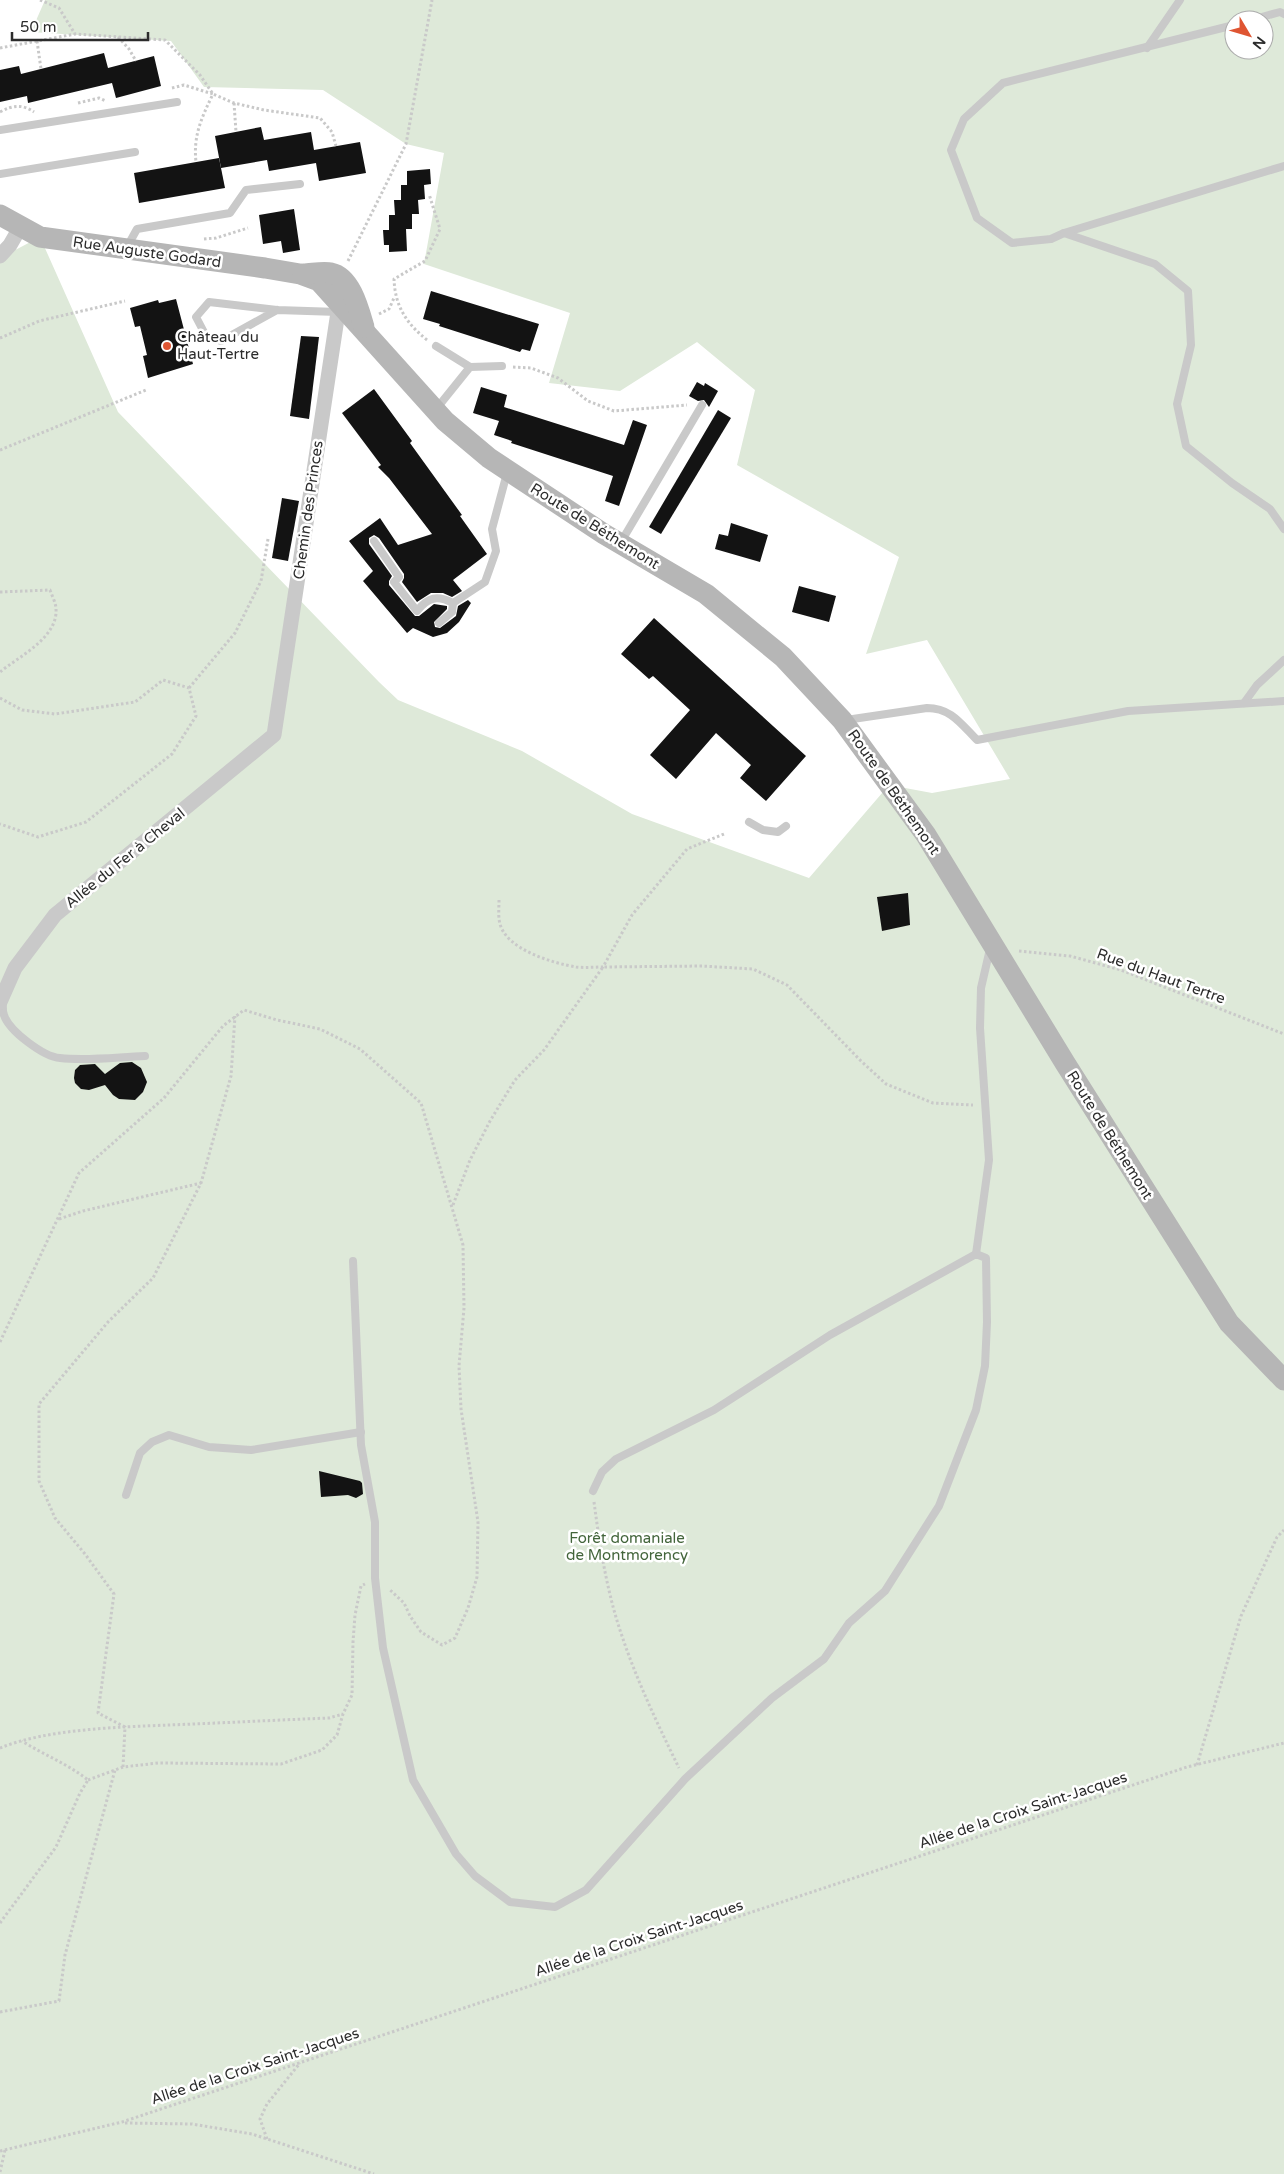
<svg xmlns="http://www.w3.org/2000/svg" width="1284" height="2174" viewBox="0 0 1284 2174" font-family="'Varela Round',sans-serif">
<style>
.green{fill:#dee9d9;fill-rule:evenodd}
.building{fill:#131313}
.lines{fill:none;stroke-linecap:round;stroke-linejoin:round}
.path{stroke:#c9c9c9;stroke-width:3;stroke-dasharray:2.5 2.5;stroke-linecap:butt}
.lane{stroke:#c9c9c9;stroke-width:8}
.street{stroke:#c9c9c9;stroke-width:15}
.secondary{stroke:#b6b6b6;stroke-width:21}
.poi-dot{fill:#df5532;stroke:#fff;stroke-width:2}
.labels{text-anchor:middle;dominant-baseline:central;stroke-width:5;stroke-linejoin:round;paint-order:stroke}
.street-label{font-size:15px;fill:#2c2c2c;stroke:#fff}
.poi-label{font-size:15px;fill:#2c2c2c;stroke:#fff;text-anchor:start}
.park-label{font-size:15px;fill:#43653b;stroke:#fff}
</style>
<rect width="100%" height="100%" fill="#fff"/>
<path class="green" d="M45 0H1284V2174H0V258L40 237 118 412 379 682 398 700 522 751 632 814 809 878 889 785 932 793 1010 779 927 640 866 654 899 557 737 465 755 390 697 342 620 391 549 383 570 313 424 264 444 153 406 144 323 90 204 87 171 41 31 32ZM1234 20H1264V50H1234Z"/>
<g class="building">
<path d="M104 53 108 68 154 56 161 86 116 98 112 83 28 103 27 96 0 102V70L19 66 21 74Z"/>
<path d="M261 127 264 140 311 132 314 150 360 142 366 173 319 181 316 163 269 171 267 160 221 168 215 136Z"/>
<path d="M219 158 225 188 139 203 134 173Z"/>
<path d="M430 169 431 184 424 185 425 199 418 200 419 214H412V229H406L407 251 389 252V245H384L383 230H389V215H395L394 200H401V185H407V171Z"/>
<path d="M294 209 300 250 283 253 281 241 263 244 259 215Z"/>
<path d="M431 291 539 324 530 351 522 349 520 352 439 326 440 324 423 319Z"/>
<path d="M176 299 193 364 148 378 143 356 147 355 140 326 135 327 130 308 158 300 159 303Z"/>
<path d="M301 336 319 337 309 419 290 416Z"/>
<path d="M697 382 704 386 705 383 718 391 709 407 704 400 698 401 689 396Z"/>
<path d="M481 387 507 395 504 407 624 445 633 420 647 425 619 506 605 501 613 476 511 443 512 441 494 435 499 421 473 413Z"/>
<path d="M374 389 412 441 410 443 462 515 460 516 487 554 453 580 462 591 452 597 443 593H431L417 602 402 582 404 578V574L379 538 374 535 369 538V544L392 576 389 581V585L415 616H419L434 604 447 606V609L434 622 435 627 440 628 456 616 458 606 468 600 471 603 459 622 447 633 433 637 413 628 407 633 363 581 373 571 349 541 380 518 398 545 432 534 389 478 378 467 381 465 342 413Z"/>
<path d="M718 410 731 418 661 534 649 527Z"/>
<path d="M282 498 299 501 288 561 272 558Z"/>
<path d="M731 523 768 535 760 562 715 549 719 534 728 536Z"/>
<path d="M799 586 836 596 829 622 792 612Z"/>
<path d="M654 618 806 756 766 801 740 778 751 765 716 733 676 779 650 755 690 710 653 676 649 679 621 654Z"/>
<path d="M908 893 910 925 882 931 877 897Z"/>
<path d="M132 1062 141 1068 147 1082 143 1092 135 1100 119 1099 113 1095 105 1085 89 1090 81 1089 75 1083 74 1078 75 1070 80 1065 95 1064 105 1074 120 1063Z"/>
<path d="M319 1471 360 1481 362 1483 363 1494 356 1498 348 1495 321 1497Z"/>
</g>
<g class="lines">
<g class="path">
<path d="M40 0 59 8 75 34"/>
<path d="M118 37 129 49 136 61"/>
<path d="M37 41 41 69"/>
<path d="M0 48 75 34 165 40 200 75 213 94 234 103 264 110 320 118 332 132 336 146"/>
<path d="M172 88 184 85 213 94C202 117 193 135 196 162"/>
<path d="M78 103 99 98 106 101"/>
<path d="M234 103 236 132"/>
<path d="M0 112C13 105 22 104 34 112"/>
<path d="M204 239 216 238 248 228"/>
<path d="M348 261 406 144 432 0"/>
<path d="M379 314 389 309 394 298"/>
<path d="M0 338 39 321 125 301"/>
<path d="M427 340C406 323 395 306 394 279L425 261 440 229 429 194"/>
<path d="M513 367 531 368 558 378 588 401 614 411 687 405"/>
<path d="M0 450 146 390"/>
<path d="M0 592 50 590C52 596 56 603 56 609 58 638 18 657 0 672"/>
<path d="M189 688 235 633 261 581 268 539"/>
<path d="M0 698 22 710 55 714 135 702 163 680 189 688 196 716 172 754 86 822 38 837 0 824"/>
<path d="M499 900C499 908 498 917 500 924 507 950 553 963 576 967 585 968 594 967 603 967L632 915 687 849 724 834"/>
<path d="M1019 951 1070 956 1121 970 1284 1034"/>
<path d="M453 1205 470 1160 490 1121 515 1080 544 1050 603 967 702 966 753 969 787 985 861 1061 886 1084 933 1103 973 1105"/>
<path d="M59 1219 83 1211 201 1183"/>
<path d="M0 1342 79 1173 164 1098 223 1026 244 1010 277 1020 320 1029 360 1049 421 1103 463 1245 464 1308 459 1366 461 1409 478 1522 477 1577 468 1608 455 1638 442 1645 421 1632 410 1616 404 1603 389 1589"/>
<path d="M594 1502C600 1547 607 1593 622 1636 637 1681 658 1725 679 1768"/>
<path d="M0 1748C47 1729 118 1727 169 1725 222 1723 276 1720 329 1718L343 1714"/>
<path d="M1197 1765 1241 1616 1277 1537 1284 1530"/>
<path d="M123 1767 125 1727 98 1713 114 1594 85 1554 55 1518 39 1481V1404L108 1322 153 1278 201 1183 231 1076 235 1016"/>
<path d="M88 1780 123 1767 158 1763 281 1764 322 1750 337 1735 343 1714 352 1695 353 1642 355 1615 361 1586 365 1584"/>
<path d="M0 1923 56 1847 80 1793 88 1780C68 1764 44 1755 22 1741"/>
<path d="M0 2012 59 2001 65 1955 115 1770"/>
<path d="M125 2123 192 2124 252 2134 374 2174"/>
<path d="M267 2139 260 2119 267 2104 300 2063"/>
<path d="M0 2151 122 2122 1187 1767 1284 1743"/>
<path d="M0 2172 5 2150"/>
</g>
<g class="lane">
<path d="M1251 20 1280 12 1284 14"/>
<path d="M1234 25 1003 83 964 119 951 150 977 218 1012 243 1051 239 1064 233 1284 166"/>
<path d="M1147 48 1180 0"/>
<path d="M0 130 177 102"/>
<path d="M0 174 135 152"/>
<path d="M1064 233 1155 264 1188 291 1191 345 1177 404 1186 446 1232 483 1270 509 1284 529"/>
<path d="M127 247 137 229 230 213 246 190 300 184"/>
<path d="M277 310 221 341 206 336 196 317 209 302 277 310 338 312"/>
<path d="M436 346 470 367"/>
<path d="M437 408 470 367 502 366"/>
<path d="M374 541 399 577 394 582 417 611C428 597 437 595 453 603L485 582 496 551 492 529 507 473"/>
<path d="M621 542 702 405"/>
<path d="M439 623 452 612 453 603"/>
<path d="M1244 703 1257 685 1284 660"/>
<path d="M846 720 927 708C951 708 961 724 977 740L1128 711 1284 701"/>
<path d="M749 822 763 830 778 832 786 826"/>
<path d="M3 999C3 1004 2 1010 4 1015 9 1031 44 1057 60 1058 88 1061 117 1057 145 1056"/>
<path d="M976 1254 989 1160 980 1028 981 988 990 949"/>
<path d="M353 1261 361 1445 375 1522V1578L383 1648 413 1780 456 1854 475 1876 510 1902 555 1907 586 1890 685 1779 772 1698 824 1659 849 1623 885 1591 939 1506 976 1410 985 1366 987 1322 986 1258 976 1254 830 1335 714 1410 616 1459 602 1472 593 1491"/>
<path d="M126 1495 140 1453 152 1442 169 1435 209 1447 251 1450 361 1432"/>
</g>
<g class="street">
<path d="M0 256 10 245 21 226"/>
<path d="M0 1002 15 968 55 915 274 735 338 312 337 302 342 298"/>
</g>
<g class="secondary">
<path d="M0 215 40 237 265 268 300 274 319 281 445 421 489 458 604 534 706 594 783 657 842 720 926 835 1065 1063 1229 1323 1284 1380"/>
<path d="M303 274C311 274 323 271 331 273 351 277 359 310 364 327"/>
</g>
</g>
<circle class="poi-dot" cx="167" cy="346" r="5"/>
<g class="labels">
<g class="street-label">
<text transform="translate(147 252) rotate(8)">Rue Auguste Godard</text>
<text transform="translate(308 510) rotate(-82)">Chemin des Princes</text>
<text transform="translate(595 526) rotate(32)">Route de Béthemont</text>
<text transform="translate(894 792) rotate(55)">Route de Béthemont</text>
<text transform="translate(125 858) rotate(-39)">Allée du Fer à Cheval</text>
<text transform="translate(1161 976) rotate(20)">Rue du Haut Tertre</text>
<text transform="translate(1110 1135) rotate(58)">Route de Béthemont</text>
<text transform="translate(1023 1810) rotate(-18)">Allée de la Croix Saint-Jacques</text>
<text transform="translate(639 1938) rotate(-18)">Allée de la Croix Saint-Jacques</text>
<text transform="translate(255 2066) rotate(-18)">Allée de la Croix Saint-Jacques</text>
</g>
<g class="poi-label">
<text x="177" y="337">Château du<tspan x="177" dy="17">Haut-Tertre</tspan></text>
</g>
<g class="park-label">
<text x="627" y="1538">Forêt domaniale<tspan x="627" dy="17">de Montmorency</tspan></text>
</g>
</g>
<g transform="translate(1249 35) rotate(128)"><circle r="24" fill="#ffffff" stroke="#ababab"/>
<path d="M0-4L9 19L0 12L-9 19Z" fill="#df5532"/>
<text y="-8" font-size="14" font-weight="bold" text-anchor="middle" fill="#2c2c2c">N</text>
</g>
<path d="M12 32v8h136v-8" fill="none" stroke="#2c2c2c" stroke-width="2.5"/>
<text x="20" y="32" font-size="15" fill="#2c2c2c" stroke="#ffffff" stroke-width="4" paint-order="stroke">50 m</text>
</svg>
